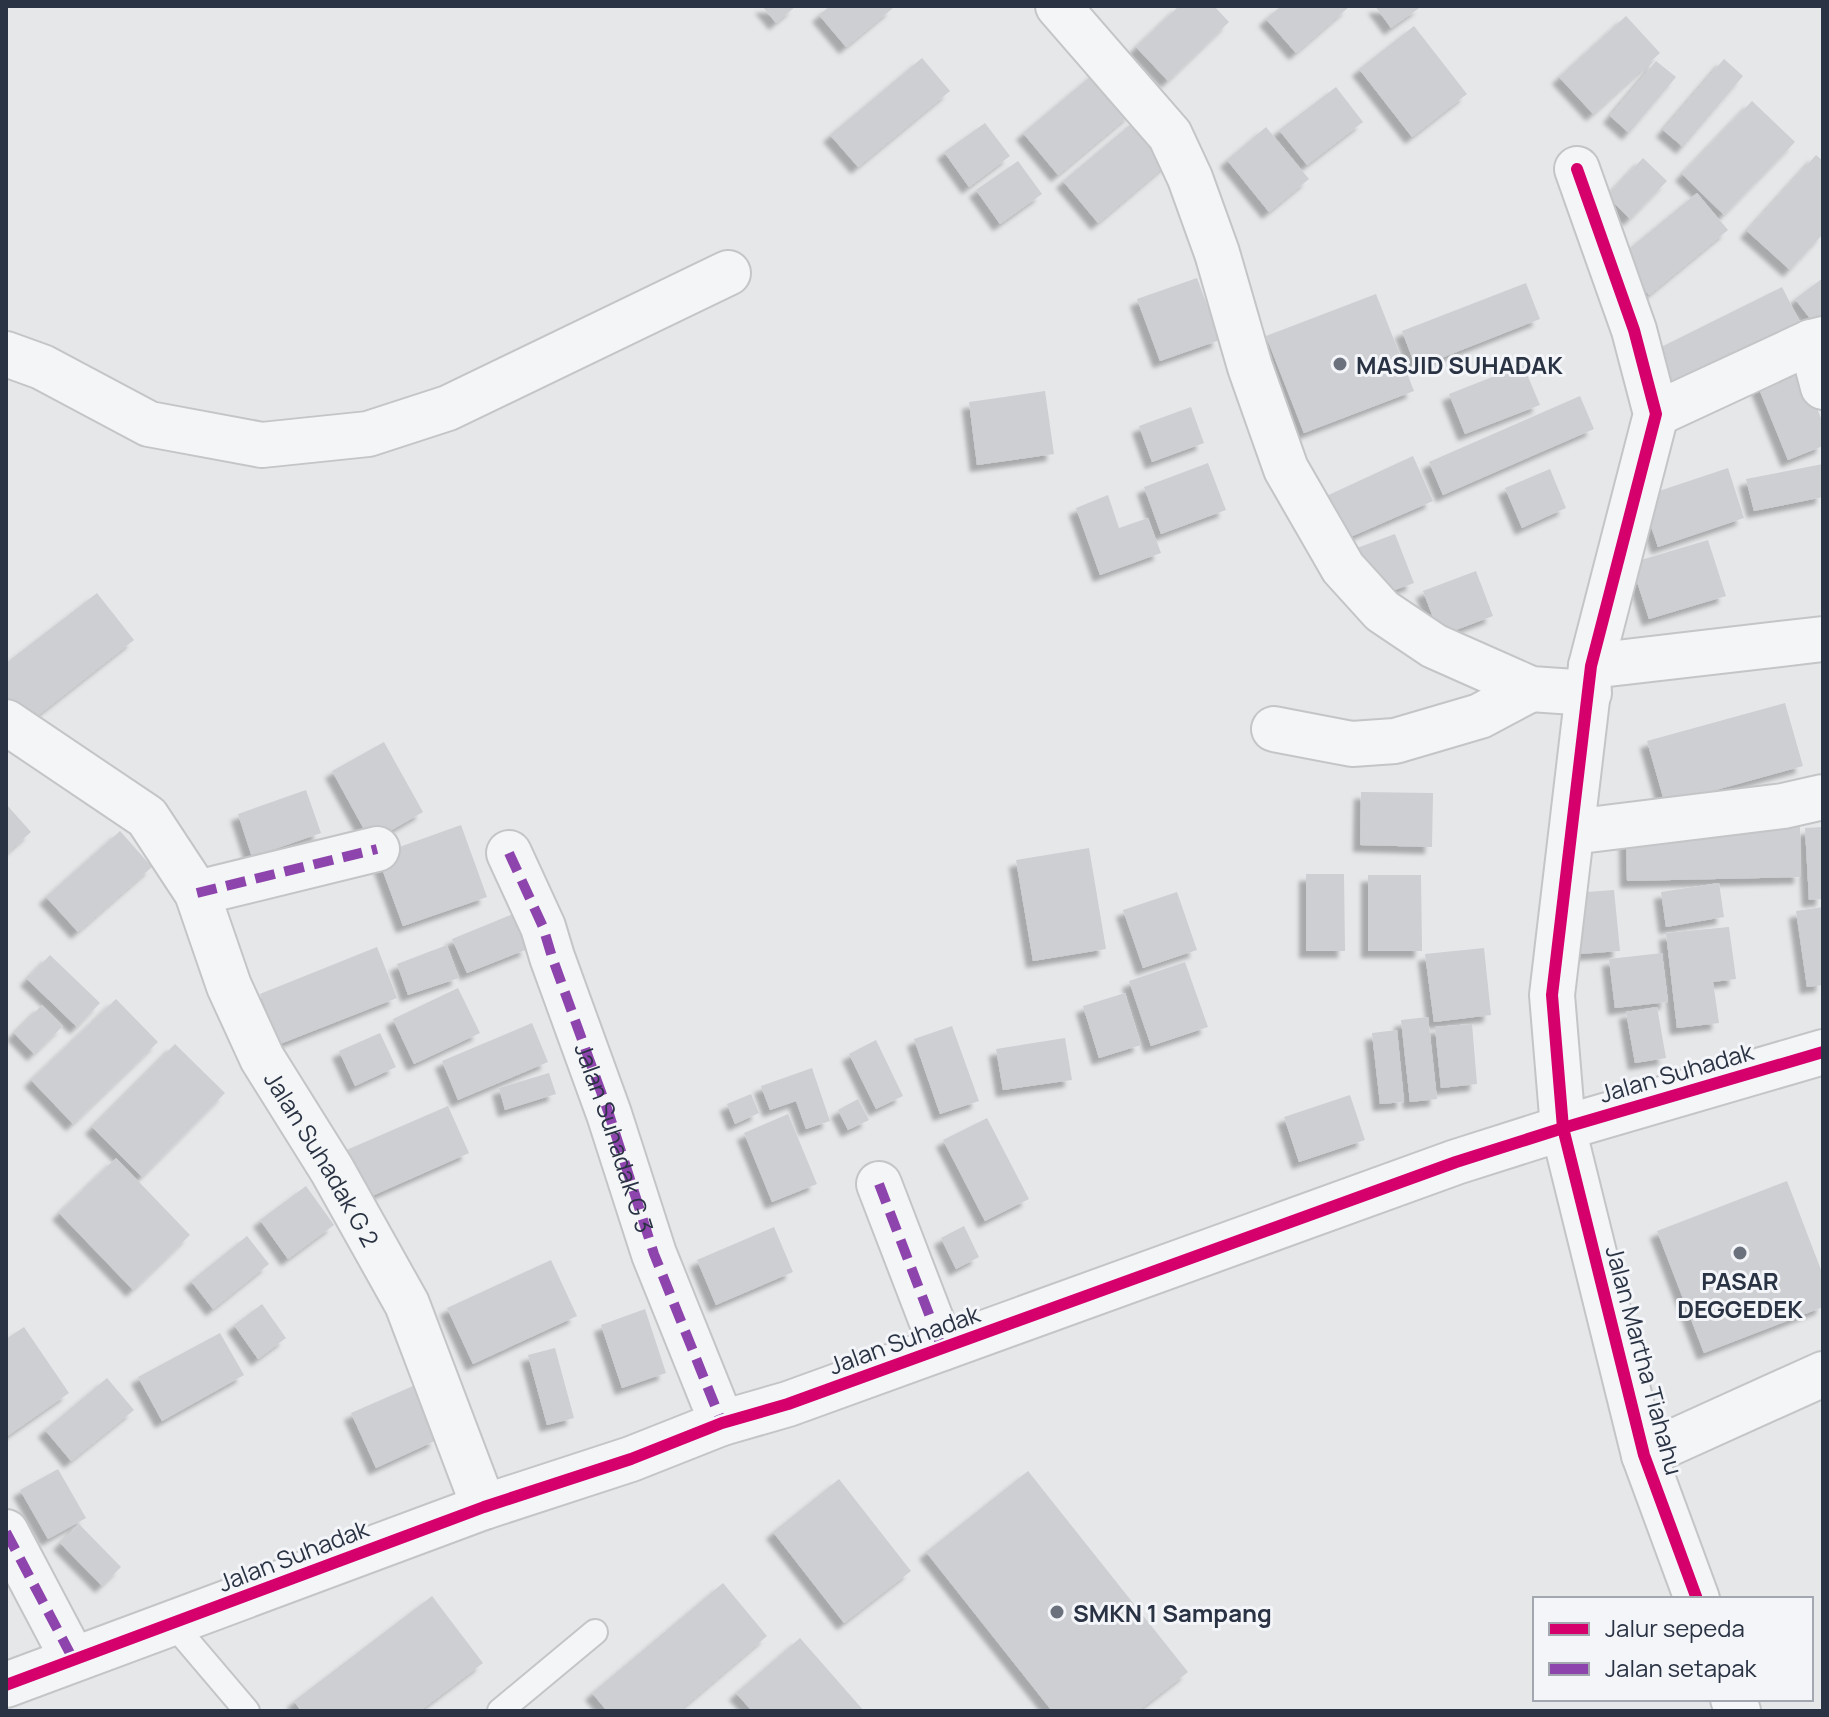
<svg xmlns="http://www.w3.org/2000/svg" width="1829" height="1717" viewBox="0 0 1829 1717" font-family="Manrope,sans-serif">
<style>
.building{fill:#cdcfd2;filter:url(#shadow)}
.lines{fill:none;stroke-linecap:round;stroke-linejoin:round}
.service-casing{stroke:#c3c5c7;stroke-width:28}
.minor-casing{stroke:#c3c5c7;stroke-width:48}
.tertiary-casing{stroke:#c3c5c7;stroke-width:48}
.service{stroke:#f4f5f6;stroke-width:24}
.minor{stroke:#f4f5f6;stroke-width:44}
.tertiary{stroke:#f4f5f6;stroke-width:44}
.quiet{stroke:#8e44ad;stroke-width:10;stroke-dasharray:20 10;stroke-linecap:butt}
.cycleway-casing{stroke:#f3f5f8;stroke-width:17}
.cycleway{stroke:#d6006c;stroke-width:12}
.poi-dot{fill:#6b727e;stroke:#f3f5f8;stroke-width:3}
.labels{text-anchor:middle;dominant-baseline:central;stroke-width:6;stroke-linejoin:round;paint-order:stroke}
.poi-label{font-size:24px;font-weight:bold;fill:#2a3344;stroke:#f3f5f8;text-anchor:start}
.street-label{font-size:24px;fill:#2a3344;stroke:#f3f5f8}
</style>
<defs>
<filter id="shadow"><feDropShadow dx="-7" dy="7" stdDeviation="2" flood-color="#0004"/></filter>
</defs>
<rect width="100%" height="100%" fill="#e5e7e9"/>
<g class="building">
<path d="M762 6H796L776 23Z"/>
<path d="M830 6H891L893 8 846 47 819 15Z"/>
<path d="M1179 6H1214L1229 22 1168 81 1136 47Z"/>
<path d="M1281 6H1350L1296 53 1266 19Z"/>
<path d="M1375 6H1422L1391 28Z"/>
<path d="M1626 16 1660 53 1593 114 1559 77Z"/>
<path d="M1414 26 1467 94 1412 137 1359 69Z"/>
<path d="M922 58 950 91 858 167 830 135Z"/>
<path d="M1724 59 1743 76 1683 147 1663 130Z"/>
<path d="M1656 61 1676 77 1629 133 1610 116Z"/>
<path d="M1097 71 1132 113 1058 175 1023 133Z"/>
<path d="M1336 87 1363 122 1307 165 1279 130Z"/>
<path d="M1752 101 1795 142 1724 215 1682 174Z"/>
<path d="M1137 119 1172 160 1098 223 1063 181Z"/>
<path d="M985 123 1010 156 969 187 944 152Z"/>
<path d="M1266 127 1309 179 1269 212 1227 160Z"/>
<path d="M1816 155 1823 161V234L1790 270 1747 231Z"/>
<path d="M1643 158 1667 181 1630 219 1607 196Z"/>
<path d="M1018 161 1042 194 1000 224 976 190Z"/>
<path d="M1697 193 1728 230 1649 295 1618 258Z"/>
<path d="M1197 278 1220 340 1160 361 1137 299Z"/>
<path d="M1823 278V331L1821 333 1795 299Z"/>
<path d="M1526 283 1540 319 1416 368 1402 331Z"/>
<path d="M1782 287 1803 328 1662 398 1641 357Z"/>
<path d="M1376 294 1414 391 1304 433 1266 336Z"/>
<path d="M1798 362 1823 423V446L1788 460 1755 379Z"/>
<path d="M1523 365 1540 405 1465 434 1449 394Z"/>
<path d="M1045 391 1054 454 977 465 969 402Z"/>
<path d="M1580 396 1594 429 1443 495 1429 462Z"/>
<path d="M1191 407 1204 443 1152 462 1139 426Z"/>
<path d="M1413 456 1433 501 1339 542 1320 499Z"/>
<path d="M1208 463 1226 510 1161 534 1144 487Z"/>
<path d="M1823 464V497L1754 511 1746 479Z"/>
<path d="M1728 468 1744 518 1658 547 1641 497Z"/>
<path d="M1550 469 1566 508 1522 528 1505 488Z"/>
<path d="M1108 495 1119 528 1148 518 1161 553 1100 575 1076 508Z"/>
<path d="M1395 534 1414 583 1376 597 1357 548Z"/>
<path d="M1708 540 1726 596 1649 619 1631 563Z"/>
<path d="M1476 571 1493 616 1440 636 1423 591Z"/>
<path d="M97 593 134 640 27 724 6 697V663Z"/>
<path d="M1785 703 1803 766 1665 804 1647 741Z"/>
<path d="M384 742 423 812 371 842 332 771Z"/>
<path d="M306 790 321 833 252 857 238 814Z"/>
<path d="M1361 792 1433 793 1432 847 1360 845Z"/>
<path d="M6 804 31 832 6 854Z"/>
<path d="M461 825 487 897 403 926 377 855Z"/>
<path d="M1800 827 1801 877 1627 881 1626 830Z"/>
<path d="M1823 827V899L1809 900 1805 828Z"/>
<path d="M120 831 152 867 78 932 46 897Z"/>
<path d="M1089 848 1106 949 1033 961 1016 860Z"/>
<path d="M1306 874H1344L1345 951H1306Z"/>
<path d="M1368 875H1421L1422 951H1368Z"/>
<path d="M1719 883 1724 917 1666 927 1661 892Z"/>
<path d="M1614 890 1620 951 1579 954 1574 893Z"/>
<path d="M1177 892 1197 950 1143 968 1123 910Z"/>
<path d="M1823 907V985L1807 987 1796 911Z"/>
<path d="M513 914 528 949 467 973 452 939Z"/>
<path d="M1729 927 1736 979 1713 982 1719 1023 1677 1028 1666 933Z"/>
<path d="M447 945 459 978 408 995 397 964Z"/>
<path d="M377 947 397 998 280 1044 260 994Z"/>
<path d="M1484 948 1491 1015 1434 1022 1425 954Z"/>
<path d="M1662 953 1668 1002 1615 1008 1609 959Z"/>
<path d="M50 955 100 1003 77 1027 27 979Z"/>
<path d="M1185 962 1208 1027 1151 1046 1129 981Z"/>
<path d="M458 988 480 1033 414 1064 393 1019Z"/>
<path d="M1125 993 1141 1045 1099 1058 1083 1006Z"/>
<path d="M116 999 158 1042 73 1124 31 1080Z"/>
<path d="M42 1005 63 1026 34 1054 14 1033Z"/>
<path d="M1657 1007 1666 1058 1635 1063 1626 1012Z"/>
<path d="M1428 1017 1437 1099 1410 1102 1401 1020Z"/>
<path d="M532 1023 548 1062 458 1100 442 1061Z"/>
<path d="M1472 1024 1477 1084 1441 1088 1435 1027Z"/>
<path d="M952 1026 979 1101 940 1114 914 1039Z"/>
<path d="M1397 1030 1404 1102 1380 1104 1372 1033Z"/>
<path d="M380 1033 396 1067 355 1086 339 1051Z"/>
<path d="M1065 1038 1072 1080 1003 1090 996 1049Z"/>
<path d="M876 1040 903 1096 876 1109 849 1054Z"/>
<path d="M175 1044 225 1093 142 1177 92 1127Z"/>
<path d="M812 1068 830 1121 806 1129 796 1101 770 1110 761 1086Z"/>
<path d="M549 1073 556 1094 505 1110 499 1088Z"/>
<path d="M751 1094 759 1113 735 1124 727 1104Z"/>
<path d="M1350 1095 1365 1140 1299 1162 1284 1117Z"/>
<path d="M858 1099 869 1120 848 1130 838 1110Z"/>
<path d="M448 1106 469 1153 363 1200 342 1152Z"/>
<path d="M788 1114 817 1184 772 1202 744 1133Z"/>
<path d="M987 1118 1029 1199 985 1221 943 1140Z"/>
<path d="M116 1158 190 1235 133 1290 59 1213Z"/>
<path d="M1787 1181 1823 1275V1307L1704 1353 1657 1231Z"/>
<path d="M306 1186 334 1225 288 1259 260 1220Z"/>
<path d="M964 1226 979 1257 956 1269 941 1238Z"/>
<path d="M774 1227 793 1272 716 1305 697 1260Z"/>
<path d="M247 1236 269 1264 213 1309 191 1281Z"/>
<path d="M551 1260 577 1316 473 1364 447 1308Z"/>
<path d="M262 1304 286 1338 258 1359 234 1325Z"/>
<path d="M645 1309 666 1373 622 1388 601 1325Z"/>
<path d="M24 1327 69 1393 6 1437V1339Z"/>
<path d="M220 1333 244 1375 162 1421 138 1377Z"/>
<path d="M555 1348 574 1418 547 1425 528 1355Z"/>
<path d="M107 1378 134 1410 71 1461 45 1430Z"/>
<path d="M413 1386 437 1440 376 1468 351 1413Z"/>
<path d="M58 1469 86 1518 48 1539 20 1490Z"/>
<path d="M1028 1471 1188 1672 1138 1711H1052L926 1552Z"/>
<path d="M839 1479 911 1571 844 1623 773 1532Z"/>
<path d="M79 1524 121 1567 102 1586 60 1543Z"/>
<path d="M723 1583 767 1636 679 1711H607L592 1693Z"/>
<path d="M432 1596 483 1663 420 1711H301L294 1701Z"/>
<path d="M800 1638 864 1711H752L736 1693Z"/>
</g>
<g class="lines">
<g class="service-casing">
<g id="service">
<path d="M173 1624 247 1711"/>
<path d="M500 1711 595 1632"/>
</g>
</g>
<g class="minor-casing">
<g id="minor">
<path d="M1058 6 1170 135 1190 178 1217 253 1250 367 1286 469 1343 568 1382 611 1434 646 1531 689 1589 693"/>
<path d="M1577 169 1634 330 1656 414 1591 666 1552 995 1563 1128 1644 1455 1697 1599"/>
<path d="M1811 342 1823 387"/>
<path d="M6 354 42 367 149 424 262 445 368 434 448 408 728 273"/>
<path d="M1656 414 1811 342 1823 339"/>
<path d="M1591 666 1823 639"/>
<path id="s1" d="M6 722 147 817 197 893 229 986 262 1058 332 1170 407 1304 484 1507"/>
<path d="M1274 729 1352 744 1395 741 1480 716 1531 689"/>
<path d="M1572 832 1783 806 1823 797"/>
<path id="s2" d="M509 853 543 927 552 957 609 1114 654 1254 722 1423"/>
<path d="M197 893 377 849"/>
<path d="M879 1184 942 1348"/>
<path d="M1644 1455 1823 1374"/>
<path d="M6 1532 73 1659"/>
<path d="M1733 1699 1738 1711"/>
</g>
</g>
<g class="tertiary-casing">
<path id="tertiary" d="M6 1685 484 1507 631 1459 722 1423 788 1404 1456 1162 1563 1128 1823 1052"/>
</g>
<use href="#service" class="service"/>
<use href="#minor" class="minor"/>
<use href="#tertiary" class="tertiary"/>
<g class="quiet">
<path d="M509 853 543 927 552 957 609 1114 654 1254 722 1423"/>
<path d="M197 893 377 849"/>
<path d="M879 1184 942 1348"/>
<path d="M6 1532 73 1659"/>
</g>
<g class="cycleway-casing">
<g id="cycleway">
<path d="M1577 169 1634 330 1656 414 1591 666 1552 995 1563 1128 1644 1455 1697 1599"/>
<path d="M6 1685 484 1507 631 1459 722 1423 788 1404 1456 1162 1563 1128 1823 1052"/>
</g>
</g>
<use href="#cycleway" class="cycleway"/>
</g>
<g class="poi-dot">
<circle cx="1340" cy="364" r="8"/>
<circle cx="1740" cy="1253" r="8"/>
<circle cx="1057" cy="1612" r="8"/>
</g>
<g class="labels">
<g class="poi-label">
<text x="1356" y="364">MASJID SUHADAK</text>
<text x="1740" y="1280" text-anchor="middle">PASAR<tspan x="1740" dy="28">DEGGEDEK</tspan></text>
<text x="1073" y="1612">SMKN 1 Sampang</text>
</g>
<g class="street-label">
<text transform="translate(1676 1072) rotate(-16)">Jalan Suhadak</text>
<text stroke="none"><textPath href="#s2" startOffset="304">Jalan Suhadak G 3</textPath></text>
<text stroke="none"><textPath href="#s1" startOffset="556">Jalan Suhadak G 2</textPath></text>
<text transform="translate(904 1339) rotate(-20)">Jalan Suhadak</text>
<text transform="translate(1645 1360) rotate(75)">Jalan Martha Tiahahu</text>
<text transform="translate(293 1555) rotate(-21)">Jalan Suhadak</text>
</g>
</g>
<rect width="1829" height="1717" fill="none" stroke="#2a3344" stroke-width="16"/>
<rect x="1533" y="1597" width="280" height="104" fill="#f3f5f8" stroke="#a3a7b0" stroke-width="2"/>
<rect x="1549" y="1623" width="40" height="12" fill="#d6006c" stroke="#a3a7b0" stroke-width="2"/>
<text x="1605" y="1637" font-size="24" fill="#2a3344">Jalur sepeda</text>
<rect x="1549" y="1663" width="40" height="12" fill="#8e44ad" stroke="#a3a7b0" stroke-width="2"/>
<text x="1605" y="1677" font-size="24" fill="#2a3344">Jalan setapak</text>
</svg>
